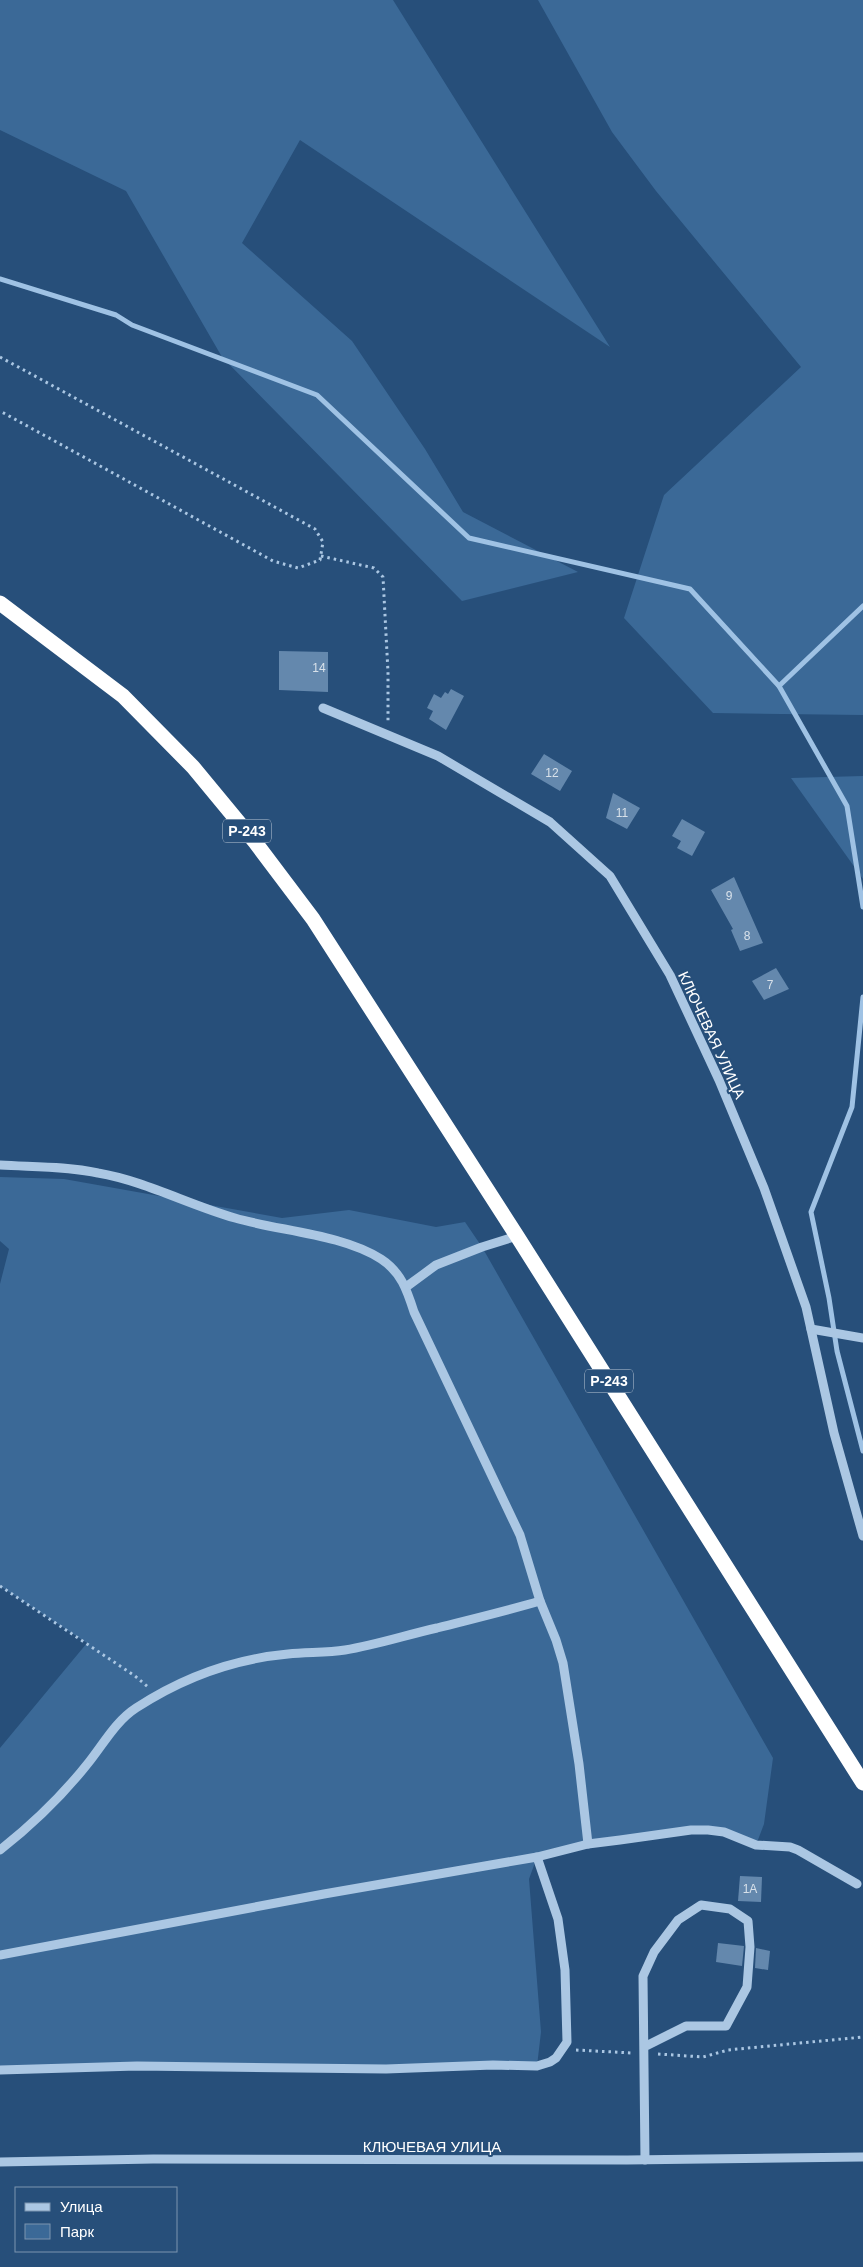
<svg xmlns="http://www.w3.org/2000/svg" width="863" height="2267" viewBox="0 0 863 2267" font-family="Helvetica,sans-serif">
<style>
.green{fill:#3b6997}
.lines{fill:none;stroke-linecap:round;stroke-linejoin:round}
.stream{stroke:#9fc2e4;stroke-width:5}
.building{fill:#6488ad}
.path{stroke:#abc7e3;stroke-width:3;stroke-dasharray:2.5 4;stroke-linecap:butt}
.minor{stroke:#abc7e3;stroke-width:9}
.highway{stroke:#fff;stroke-width:15}
.labels{text-anchor:middle;dominant-baseline:central;stroke-width:4;stroke-linejoin:round;paint-order:stroke}
.number-label{font-size:12px;fill:#d8e1ea}
.shield{fill:#274f7a;stroke:#becad7;stroke-width:1}
.shield-label{font-size:14px;font-weight:bold;fill:#fff}
.street-label{font-size:15px;fill:#fff;stroke:#274f7a}
</style>
<rect width="100%" height="100%" fill="#274f7a"/>
<g class="green">
<path d="M0 0H393L610 347 300 140 242 243 352 341 425 449 463 512 578 572 462 601 222 357 126 191 0 130Z"/>
<path d="M538 0H863V715L713 713 624 618 664 495 801 367 656 191 612 132Z"/>
<path d="M863 776V879L791 778Z"/>
<path d="M0 1177 64 1179 282 1218 349 1210 436 1227 465 1222 482 1247 773 1758 764 1824 756 1845 742 1840 691 1830 537 1857 529 1879 541 2032 537 2066 0 2070V1748L87 1643 0 1586V1284L9 1249 0 1241Z"/>
</g>
<g class="lines">
<g class="stream">
<path d="M0 279 116 315 132 325 317 395 469 538 690 589 779 686 847 806 863 907"/>
<path d="M779 686 863 606"/>
<path d="M863 997 852 1107 811 1212 829 1298 837 1351 863 1451"/>
</g>
</g>
<g class="building">
<path d="M279 651 328 652V692L279 690Z"/>
<path d="M451 689 464 696 446 730 429 719 433 711 427 708 434 694 441 698 445 692 448 694Z"/>
<path d="M544 754 572 771 560 791 531 774Z"/>
<path d="M613 793 640 808 627 829 606 818Z"/>
<path d="M682 819 705 832 692 856 677 848 681 841 672 836Z"/>
<path d="M734 877 763 943 740 951 731 930 733 929 711 890Z"/>
<path d="M776 968 789 989 764 1000 752 981Z"/>
<path d="M740 1876 762 1877 761 1902 738 1901Z"/>
<path d="M718 1943 744 1946 742 1966 716 1962Z"/>
<path d="M756 1948 770 1951 768 1970 755 1968Z"/>
</g>
<g class="lines">
<g class="path">
<path d="M0 357 315 529 323 542 320 560 298 568 273 561 0 411"/>
<path d="M321 556 374 568 383 577 388 672V722"/>
<path d="M0 1586 135 1676 148 1687"/>
<path d="M576 2050 632 2053"/>
<path d="M658 2054 703 2057 728 2050 863 2037"/>
</g>
<g class="minor">
<path d="M323 708 438 756 550 822 610 876 670 975 719 1080 764 1188 806 1307 834 1433 863 1536"/>
<path d="M0 1165C32 1167 66 1166 98 1173 145 1181 189 1205 235 1218 279 1231 342 1234 381 1259 401 1272 407 1290 414 1312L520 1535 540 1601 556 1640 563 1663 579 1764 588 1844"/>
<path d="M406 1287 436 1265 482 1247 517 1236"/>
<path d="M811 1329 863 1338"/>
<path d="M0 1850C33 1824 63 1795 89 1762 104 1743 116 1721 136 1708 182 1678 234 1659 288 1654 307 1652 327 1653 345 1650 376 1645 406 1635 437 1628 472 1619 506 1611 540 1601"/>
<path d="M0 1955 324 1894 537 1857 588 1844 620 1840 691 1830H708L724 1832 756 1845 790 1847 798 1850 857 1884"/>
<path d="M644 2047 686 2026H726L747 1987 750 1947 748 1921 730 1909 701 1905 678 1920 654 1952 643 1976 645 2160"/>
<path d="M0 2070 137 2066 386 2069 493 2065 537 2066 550 2062 556 2058 567 2042 565 1970 558 1919 537 1857"/>
<path d="M0 2162 153 2159 627 2160 863 2157"/>
</g>
<path class="highway" d="M0 603 123 696 193 767 255 842 313 919 517 1236 863 1783"/>
</g>
<g class="labels">
<g class="number-label">
<text x="319" y="668">14</text>
<text x="552" y="773">12</text>
<text x="622" y="813">11</text>
<text x="729" y="896">9</text>
<text x="747" y="936">8</text>
<text x="770" y="985">7</text>
<text x="750" y="1889">1А</text>
</g>
<g class="shield">
<rect x="223" y="819.5" width="48" height="23" rx="4"/>
<rect x="585" y="1369.5" width="48" height="23" rx="4"/>
</g>
<g class="shield-label">
<text x="247" y="831">Р-243</text>
<text x="609" y="1381">Р-243</text>
</g>
<g class="street-label">
<text transform="translate(712 1035) rotate(65)">КЛЮЧЕВАЯ УЛИЦА</text>
<text x="432" y="2146">КЛЮЧЕВАЯ УЛИЦА</text>
</g>
</g>
<rect x="15" y="2187" width="162" height="65" fill="#274f7a" stroke="#7d95af"/>
<rect x="25" y="2203" width="25" height="8" fill="#abc7e3" stroke="#7d95af"/>
<text x="60" y="2212" font-size="15" fill="#ffffff">Улица</text>
<rect x="25" y="2224" width="25" height="15" fill="#3b6997" stroke="#7d95af"/>
<text x="60" y="2237" font-size="15" fill="#ffffff">Парк</text>
</svg>
